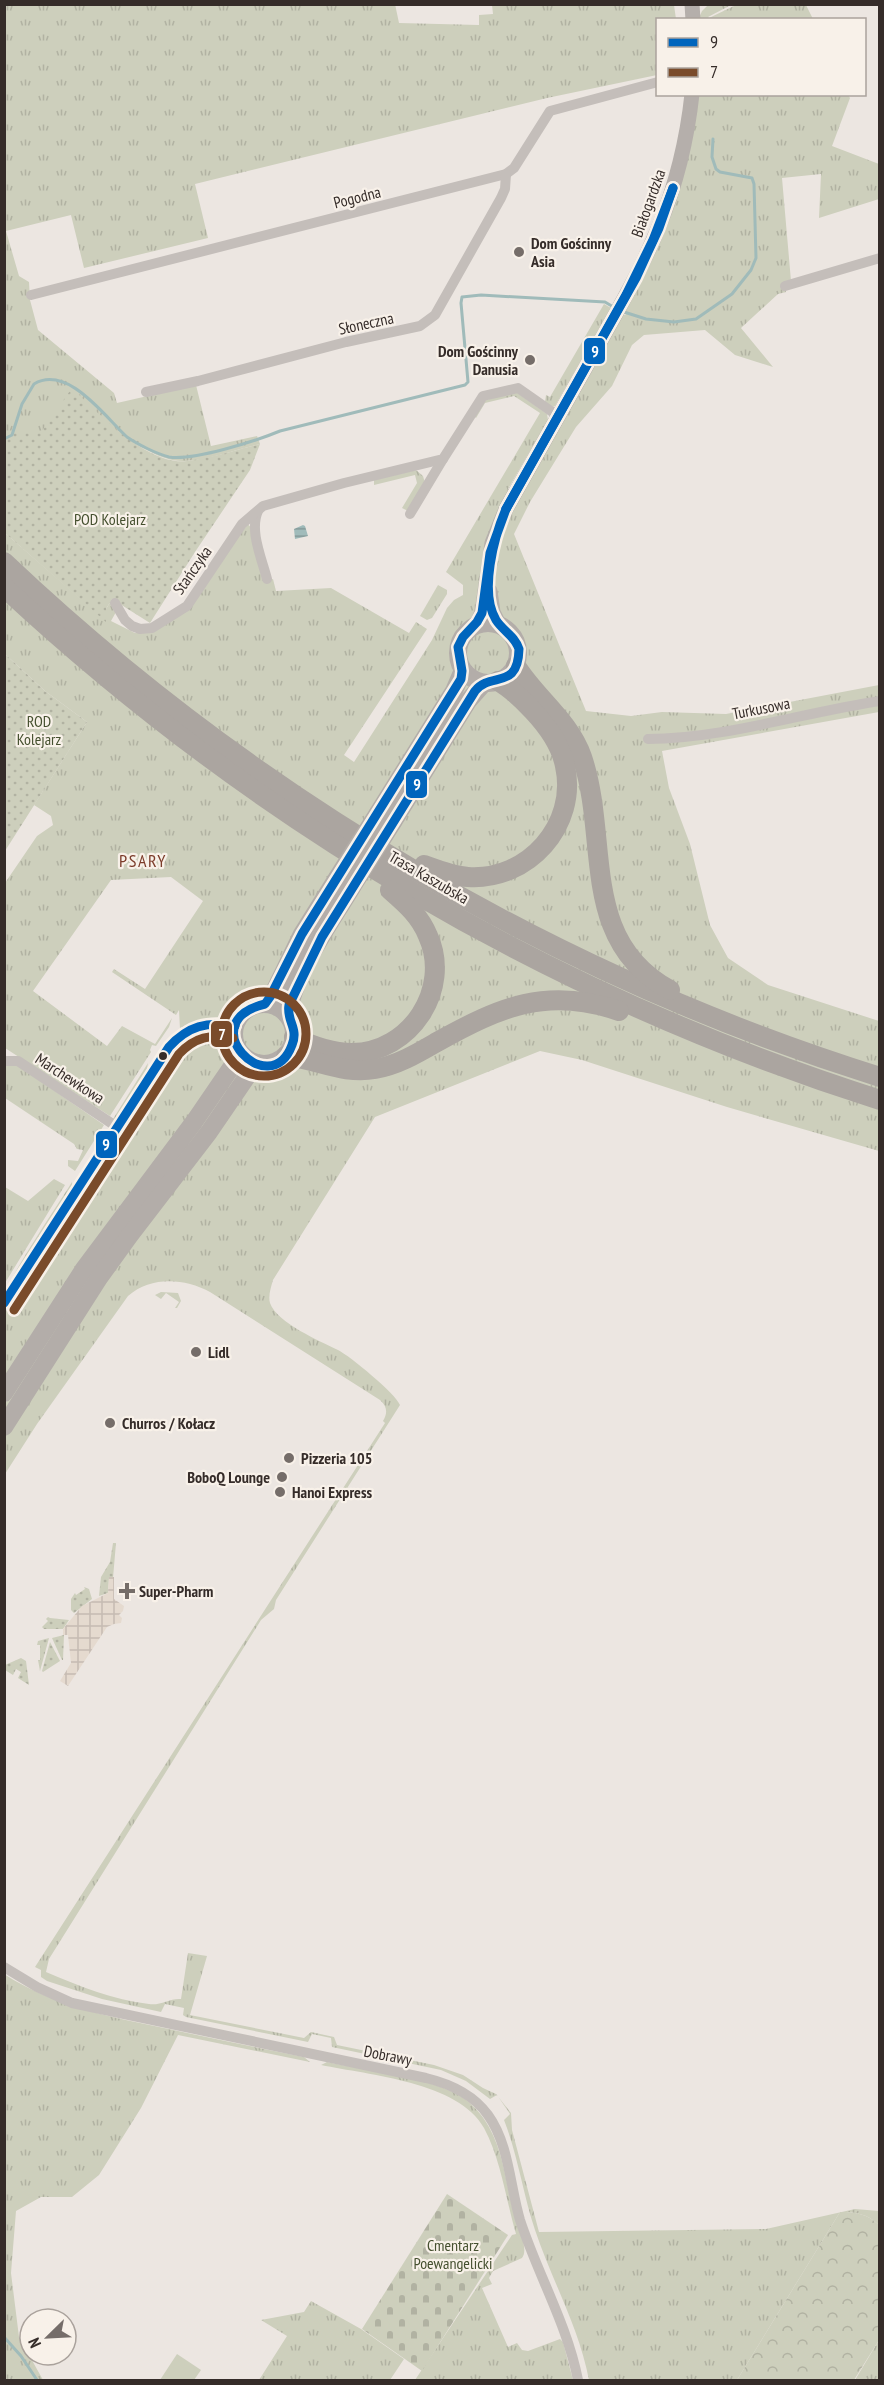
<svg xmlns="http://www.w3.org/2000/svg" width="884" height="2385" viewBox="0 0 884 2385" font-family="'PT Sans Narrow',sans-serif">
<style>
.grass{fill:url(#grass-tufts)}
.forest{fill:url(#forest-crowns)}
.cemetery{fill:url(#cemetery-stones)}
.garden{fill:url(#garden-dots)}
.pitch{fill:#cdcfbc}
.plaza{fill:url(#plaza-grid)}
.water{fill:url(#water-rules)}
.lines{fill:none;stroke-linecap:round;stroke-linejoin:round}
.stream{stroke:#a0bbba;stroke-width:3}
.minor{stroke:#c4beba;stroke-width:10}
.secondary{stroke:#b5afab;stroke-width:15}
.primary{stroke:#b3ada9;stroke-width:18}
.motorway{stroke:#aba5a0;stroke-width:20}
.primary-bridge{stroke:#b3ada9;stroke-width:18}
.bus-1-casing{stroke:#f8f1e9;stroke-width:14}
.bus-2-casing{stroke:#f8f1e9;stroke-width:14}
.bus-1{stroke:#0065bd;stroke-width:9}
.bus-2{stroke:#7a4b2a;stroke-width:9}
.poi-dot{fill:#756d69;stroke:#f8f1e9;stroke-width:2}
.bus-dot{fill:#352c29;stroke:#f8f1e9;stroke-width:2}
.labels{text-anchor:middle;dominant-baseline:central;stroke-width:4.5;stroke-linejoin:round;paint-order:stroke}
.street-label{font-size:16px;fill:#352c29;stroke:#f8f1e9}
.poi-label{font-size:16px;font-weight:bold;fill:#352c29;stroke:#f8f1e9;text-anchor:start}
.park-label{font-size:16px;fill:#45502f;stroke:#f8f1e9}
.neighbourhood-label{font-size:18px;letter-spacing:1.5px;fill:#7c3c2a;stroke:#f8f1e9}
.line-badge{stroke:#f8f1e9;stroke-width:2}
.badge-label{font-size:16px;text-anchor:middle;font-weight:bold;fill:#fff}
</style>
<defs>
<pattern id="grass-tufts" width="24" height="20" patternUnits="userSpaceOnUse" patternTransform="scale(1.5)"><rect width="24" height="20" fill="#cdcfbc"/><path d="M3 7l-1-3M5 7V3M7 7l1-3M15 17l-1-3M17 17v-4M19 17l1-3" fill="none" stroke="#b1b2a2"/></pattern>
<pattern id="forest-crowns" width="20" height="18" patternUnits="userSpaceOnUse" patternTransform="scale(1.5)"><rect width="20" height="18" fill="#cdcfbc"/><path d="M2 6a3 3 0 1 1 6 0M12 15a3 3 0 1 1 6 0" fill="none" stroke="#b1b2a2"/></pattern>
<pattern id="cemetery-stones" width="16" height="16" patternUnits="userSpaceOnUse" patternTransform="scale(1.5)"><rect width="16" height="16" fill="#cdcfbc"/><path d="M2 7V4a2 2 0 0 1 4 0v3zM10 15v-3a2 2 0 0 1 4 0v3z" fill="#b1b2a2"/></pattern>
<pattern id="garden-dots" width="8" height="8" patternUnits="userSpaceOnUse" patternTransform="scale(1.5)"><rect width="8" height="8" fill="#cdcfbc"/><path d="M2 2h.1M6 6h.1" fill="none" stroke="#b1b2a2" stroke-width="1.8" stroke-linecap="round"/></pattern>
<pattern id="plaza-grid" width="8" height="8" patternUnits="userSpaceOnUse" patternTransform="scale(1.5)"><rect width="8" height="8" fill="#e5dacf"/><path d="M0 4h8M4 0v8" fill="none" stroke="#c5bbb2"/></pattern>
<pattern id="water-rules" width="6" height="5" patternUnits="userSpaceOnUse" patternTransform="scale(1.5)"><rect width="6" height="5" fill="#a0bbba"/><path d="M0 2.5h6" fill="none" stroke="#839897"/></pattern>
</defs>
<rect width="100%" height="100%" fill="#ece6e1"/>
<g class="grass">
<path d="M395 4 399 23 479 25V15L493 14 492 5H674L676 19 658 20 657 75 547 98 195 184 208 238 84 268 71 215 6 231 19 276 29 282 30 300 38 330 114 393 117 403 196 385 211 446 257 436 260 444C238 449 207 460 186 461 161 463 128 440 110 425L41 432H5V5Z"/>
<path d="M709 4 731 5 708 17 709 18 736 5H806L813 19 698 20 702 11Z"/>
<path d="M696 95H848L850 98 832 146 879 164V199L819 218 821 174 782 178 791 281 783 284 786 292 778 294 741 328 773 367 735 355 705 330 644 335 632 345 612 386 576 427 530 502 514 534 586 711 631 716 662 712 726 714 879 685V712L662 751 669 788 690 844 710 925 728 958 768 985 879 1021V1151L727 1107 582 1060 540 1051 375 1117 273 1280C271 1287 268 1296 270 1303 277 1323 320 1341 338 1350 350 1356 396 1394 400 1405L276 1600 274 1609 261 1620 49 1959 46 1972C79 1986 113 2000 149 2004 160 2006 170 1998 181 1999L188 1953 207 1956 190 2015 304 2038 311 2032 334 2037 337 2045 434 2065 463 2075 483 2088 496 2094 511 2113 512 2130 539 2232 766 2229 855 2209 879 2211V2225C867 2214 857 2212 840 2212L737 2380H589C579 2327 552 2281 535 2230 523 2194 518 2156 504 2120L510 2114 497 2095 490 2099 466 2081 441 2070 332 2047 331 2038 312 2034 308 2042 186 2017 183 2015 184 2008 165 2004 161 2012 102 1999 47 1981 41 1977V1970L35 1967 385 1423 383 1421C388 1413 387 1406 380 1400L210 1292C184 1278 151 1276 128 1296L37 1424 5 1474V1437L104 1282 5 1414V1404L89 1272 5 1382V1313L101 1161 105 1162 134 1125 136 1127 141 1121 138 1119 148 1101 154 1085 181 1048 179 1010 176 1015 112 972 114 969 145 989 203 901 171 877 111 880 33 991 107 1046 122 1026 155 1044 172 1018 169 1027 156 1046 152 1045 150 1050 151 1052 110 1116 5 1048V883L37 836 53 825 51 816 34 805 87 722 45 691 5 654V533L106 621V609L112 599 116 612 111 621 135 633 147 632 185 609 224 554 248 524 252 529 265 581 273 579 276 591 331 588 409 633 416 622 427 629 344 755 354 762 432 640 447 608 454 600 463 595V585L446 572 540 413 514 396 485 403 476 418 474 416 486 400 516 392 547 414 548 420 508 489 519 495 623 314 625 315 627 313 624 311 641 278Z"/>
<path d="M604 304 611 308 555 406 553 407 545 402 546 395 550 397Z"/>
<path d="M416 470 423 476 425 483 408 511 402 508 417 483 415 475 374 485V480Z"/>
<path d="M438 585 447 590V594L432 618 427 620 420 616Z"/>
<path d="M14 1063 104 1125 75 1171 68 1166V1160L78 1161 83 1150 77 1149 74 1144 5 1098V1066Z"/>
<path d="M148 1063 146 1074 117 1119H113Z"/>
<path d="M54 1179 65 1185 5 1283V1187L28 1201Z"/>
<path d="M72 1182V1190L5 1295C5 1283 61 1200 72 1182Z"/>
<path d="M161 1292 178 1293 181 1301 177 1308H175L179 1302 166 1293 161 1299 155 1295Z"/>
<path d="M4 1974C55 2007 111 2017 169 2029 214 2039 259 2048 304 2057L310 2062 178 2035 141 2108 99 2175 72 2197H41L16 2211 11 2273 19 2337 43 2380H5Z"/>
<path d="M327 2062C364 2070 425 2077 457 2094 470 2101 482 2114 489 2127 502 2150 506 2180 512 2206 515 2219 530 2248 522 2258L493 2271 489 2278 492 2284 482 2288 508 2347 517 2343 522 2350 528 2351 560 2339 563 2342 573 2380H415L512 2235 516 2234C506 2200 501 2160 484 2128 459 2082 369 2075 321 2065Z"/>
<path d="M311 2301 361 2329 404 2359 390 2380H259L287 2336 261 2320 304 2312Z"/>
<path d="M879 2340V2380H855Z"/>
</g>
<path class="forest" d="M840 2212C857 2212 867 2214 879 2225V2340L854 2380H737Z"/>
<path class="cemetery" d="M447 2194 508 2235 422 2371 362 2329Z"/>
<g class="garden">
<path d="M72 388C98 413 148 466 187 461 211 458 236 450 260 444L250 470 195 552 150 623 112 599 106 609V622L5 533V432H41Z"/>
<path d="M5 654 45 691 87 722 5 851Z"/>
<path d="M113 1543H116L113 1578H109L108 1593 99 1596 101 1577 110 1562Z"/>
<path d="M84 1587 89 1589 92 1599 74 1613 71 1610V1599L75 1593 76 1595 85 1589Z"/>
<path d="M48 1617 50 1618 69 1620 63 1629H44L42 1627 48 1621 46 1619Z"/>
<path d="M64 1635 63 1660H62L52 1638Z"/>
<path d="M49 1638 40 1671 38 1660H40V1645H37L38 1641Z"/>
<path d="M50 1642 60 1661 43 1672 42 1671Z"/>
<path d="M21 1658 26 1661 29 1685 18 1678 21 1672 16 1669 13 1675 5 1670V1665Z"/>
</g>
<path class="pitch" d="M177 2354 201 2370 194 2380H160Z"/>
<path class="plaza" d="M109 1577H114V1599L124 1606 123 1611 119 1615 122 1618 121 1623 114 1624 107 1627 68 1686 60 1681 71 1663 68 1635H63V1629L82 1606 108 1593Z"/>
<path class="water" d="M303 525 305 526 308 536 295 539 294 529Z"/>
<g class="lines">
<g class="stream">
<path d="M624 312 646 319 674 322 696 319 732 294 751 270 756 258 754 184 752 178 720 172 716 169 712 157 713 139"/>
<path d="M4 439 12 435 22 404 34 384C68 364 105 417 127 437 137 444 157 454 169 457 193 461 256 441 280 431L465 385 468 382 461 303 462 297 481 295 605 302 615 308"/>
<path d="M4 2337 21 2356 37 2380"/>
</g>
<g class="minor">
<path d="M785 286 880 258"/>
<path d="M31 295 506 174 514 168 550 111 658 82"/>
<path d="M146 392 198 381 346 342 420 326 435 315 501 198 505 189 506 174"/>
<path d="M258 511C249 531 262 559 267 579"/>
<path d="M410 514 443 459"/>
<path d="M115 603 125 620 132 626 140 629 152 628 187 606 242 524 263 506 344 483 443 459 483 396 518 388 558 416"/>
<path d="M648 739C723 739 805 712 880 701"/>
<path d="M4 1061H18L117 1127"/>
<path d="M4 1304 169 1047C188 1024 207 1020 235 1026"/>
<path d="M4 1967 37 1987 72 2003 426 2078C451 2084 473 2094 488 2115 509 2144 510 2186 520 2220 538 2275 567 2324 578 2380"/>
</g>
<g class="secondary">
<path d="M692 4 693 20"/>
<path d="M490 591 493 612 499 624"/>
<path d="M477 624 482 612 492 543 506 509C536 455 566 402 596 349 646 261 681 197 692 94"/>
</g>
<g class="primary">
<circle cx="488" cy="653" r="30"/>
<path d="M378 813 454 691 463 670"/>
<path d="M393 822 468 701 484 683"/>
<circle cx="264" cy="1034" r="30"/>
<path d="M265 1004 275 990 302 934 337 878"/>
<path d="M287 1015C297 969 328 927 352 887"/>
<path d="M4 1393 84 1269 194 1122 233 1065 239 1051"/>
<path d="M4 1427 99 1278 130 1235 209 1132 248 1075 259 1064"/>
</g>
<g class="motorway">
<path d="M4 562C252 797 554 975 880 1077"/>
<path d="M4 587C255 821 552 996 880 1100"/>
<path d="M516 666C536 698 569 720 582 757 610 840 578 940 670 990"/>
<path d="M424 865C438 870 453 876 468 877 528 881 578 825 565 766 561 745 548 727 533 711 523 700 512 689 498 681"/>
<path d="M294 1037C312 1046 331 1053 352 1053 410 1053 452 989 428 936 420 916 406 904 390 890"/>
<path d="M286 1056C317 1059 343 1075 375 1069 398 1065 418 1053 437 1042 500 1007 547 986 619 1011"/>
</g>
<g class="primary-bridge">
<path d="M337 878 378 813"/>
<path d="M352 887 393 822"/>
</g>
<g class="bus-1-casing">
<g id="bus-1">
<path d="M506 509C494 537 479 592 496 620 503 631 515 636 519 649 518 691 491 671 475 691L322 937 289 1005C286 1021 299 1028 292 1045 270 1104 190 1022 265 1004L270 997 302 934 461 679 462 671 458 647 463 637 477 622 482 613 490 553Z"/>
<path d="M506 509 626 295 653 240 673 188"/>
<path d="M506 509 636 278 659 228 673 188"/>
<path d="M4 1303 169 1047C188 1026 207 1021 235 1026"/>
</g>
</g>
<g class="bus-2-casing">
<g id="bus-2">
<circle cx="264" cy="1034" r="42"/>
<path d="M14 1310 179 1054C195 1037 210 1034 233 1038"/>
</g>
</g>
<use href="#bus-1" class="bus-1"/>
<use href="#bus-2" class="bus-2"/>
</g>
<g class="poi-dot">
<circle cx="519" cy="252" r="6"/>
<circle cx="530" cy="360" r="6"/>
<circle cx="196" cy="1352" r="6"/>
<circle cx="110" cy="1423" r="6"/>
<circle cx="289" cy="1458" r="6"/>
<circle cx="282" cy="1477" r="6"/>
<circle cx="280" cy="1492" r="6"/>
<path d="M124 1582h6v6h6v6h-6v6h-6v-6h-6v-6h6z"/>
</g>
<circle class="bus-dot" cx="163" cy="1056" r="5"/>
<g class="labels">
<g class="street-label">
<text transform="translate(357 197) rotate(-14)">Pogodna</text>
<text transform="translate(648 203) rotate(-70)">Białogardzka</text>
<text transform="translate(366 323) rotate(-12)">Słoneczna</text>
<text transform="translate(192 570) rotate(-55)">Stańczyka</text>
<text transform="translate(761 708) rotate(-11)">Turkusowa</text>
<text transform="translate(429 877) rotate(30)">Trasa Kaszubska</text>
<text transform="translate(70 1078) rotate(33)">Marchewkowa</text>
<text transform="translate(388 2055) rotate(11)">Dobrawy</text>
</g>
<g class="poi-label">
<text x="531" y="243">Dom Gościnny<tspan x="531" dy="18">Asia</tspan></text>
<text x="518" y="351" text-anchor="end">Dom Gościnny<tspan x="518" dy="18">Danusia</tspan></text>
<text x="208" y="1352">Lidl</text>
<text x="122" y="1423">Churros / Kołacz</text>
<text x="301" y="1458">Pizzeria 105</text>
<text x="270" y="1477" text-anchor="end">BoboQ Lounge</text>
<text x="292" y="1492">Hanoi Express</text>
<text x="139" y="1591">Super-Pharm</text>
</g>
<g class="park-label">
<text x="110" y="519">POD Kolejarz</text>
<text x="39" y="721">ROD<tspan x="39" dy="18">Kolejarz</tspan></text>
<text x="453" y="2245">Cmentarz<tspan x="453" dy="18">Poewangelicki</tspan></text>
</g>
<g class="neighbourhood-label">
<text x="143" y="860">PSARY</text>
</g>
</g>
<g class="line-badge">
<rect x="583" y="337" width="23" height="28" rx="6" fill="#0065bd"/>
<rect x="405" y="770" width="23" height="29" rx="6" fill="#0065bd"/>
<rect x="210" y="1020" width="23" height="28" rx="6" fill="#7a4b2a"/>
<rect x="95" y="1130" width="23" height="29" rx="6" fill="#0065bd"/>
</g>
<g class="badge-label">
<text x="595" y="357">9</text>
<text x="417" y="790">9</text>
<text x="222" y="1040">7</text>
<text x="106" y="1150">9</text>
</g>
<rect width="884" height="2385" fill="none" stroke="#352c29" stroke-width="12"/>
<rect x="656" y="18" width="210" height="78" fill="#f8f1e9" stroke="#aaa29c" stroke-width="1.5"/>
<rect x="668" y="38" width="30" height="9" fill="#0065bd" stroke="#aaa29c" stroke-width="1.5"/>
<text x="710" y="48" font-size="18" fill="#352c29">9</text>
<rect x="668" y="68" width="30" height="9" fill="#7a4b2a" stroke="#aaa29c" stroke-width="1.5"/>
<text x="710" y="78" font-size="18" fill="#352c29">7</text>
<g transform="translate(48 2337) rotate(246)"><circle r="28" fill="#f8f1e9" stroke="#aaa29c" stroke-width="1.5"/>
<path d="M0-4.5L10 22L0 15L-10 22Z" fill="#756d69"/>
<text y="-9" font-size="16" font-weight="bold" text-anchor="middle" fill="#352c29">N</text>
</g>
</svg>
